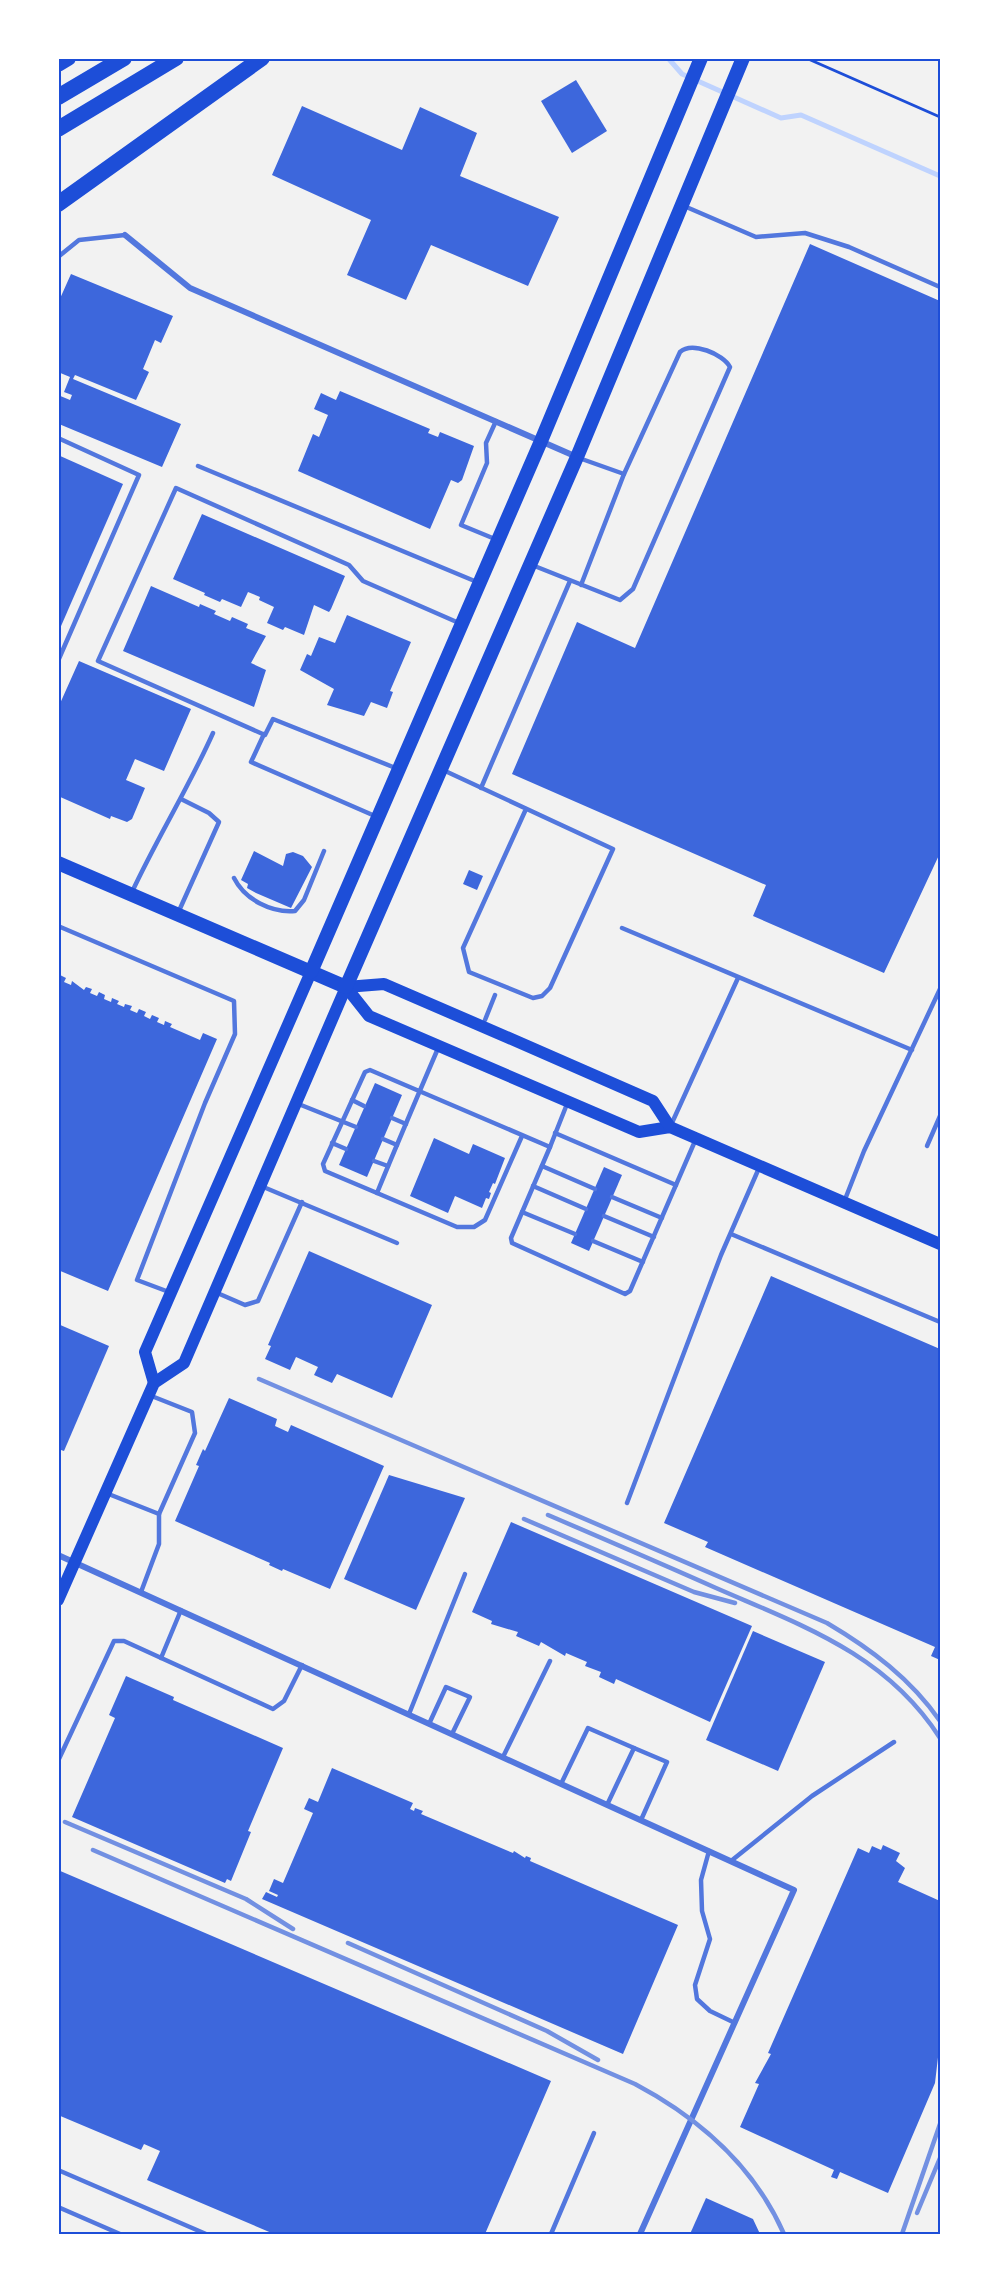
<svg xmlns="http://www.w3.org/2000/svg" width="999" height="2293" viewBox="0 0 999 2293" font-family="Figtree,sans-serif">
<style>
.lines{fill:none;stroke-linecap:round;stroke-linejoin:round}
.stream{stroke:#bfd3fe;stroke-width:5}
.building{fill:#3d67dc}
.path{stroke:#1d4ed8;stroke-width:3}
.service{stroke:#5277de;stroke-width:4.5}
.minor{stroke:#5277de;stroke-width:6}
.secondary{stroke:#1d4ed8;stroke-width:12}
.primary{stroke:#1d4ed8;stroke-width:14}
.motorway{stroke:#1d4ed8;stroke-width:16}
.rail{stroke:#7290e2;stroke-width:4.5}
.neatline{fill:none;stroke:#1d4ed8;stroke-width:2}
</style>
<rect width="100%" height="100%" fill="#f2f2f2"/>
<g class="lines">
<path class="stream" d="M668 58 682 74 781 118 801 115 940 176"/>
</g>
<g class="building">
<path d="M576 80 607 131 572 153 541 101Z"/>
<path d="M302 106 402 150 420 107 477 133 460 176 559 217 528 286 431 245 406 300 347 275 371 220 272 175Z"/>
<path d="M810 244 940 301V853L884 973 753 916 766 885 512 774 577 622 635 648Z"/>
<path d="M71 274 173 316 161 343 155 340 143 369 149 372 136 400 75 375 73 379 181 424 162 467 59 424 58 395 70 400 72 395 64 392 70 377 58 372V303Z"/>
<path d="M340 391 430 429 428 433 438 437 440 432 474 446 462 480 458 483 451 480 430 529 298 471 313 434 319 437 328 415 314 409 321 393 336 400Z"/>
<path d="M58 455 123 484 58 633Z"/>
<path d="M202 514 345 576 331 609 329 612 314 605 304 635 285 627 283 630 267 623 274 607 259 600 260 597 248 592 241 607 222 599 220 602 204 595 205 593 173 579Z"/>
<path d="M151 586 199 607 200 604 216 611 214 614 230 621 232 617 248 624 246 628 266 636 251 663 266 670 254 707 123 651Z"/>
<path d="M347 615 411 642 390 691 393 692 387 708 371 702 364 716 327 705 334 689 300 670 307 654 311 656 319 637 335 643Z"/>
<path d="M79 661 191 709 164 771 135 759 126 780 145 788 132 819 127 822 111 816 110 819 58 796V708Z"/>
<path d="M254 851 283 866 286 854 293 852 303 856 312 867 291 908 256 893 247 888 248 884 241 880Z"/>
<path d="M469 870 483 876 477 890 463 884Z"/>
<path d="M58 974 66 978 64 982 71 985 72 981 84 990 86 987 92 989 90 993 97 996 99 992 105 995 104 999 111 1002 112 998 119 1001 117 1004 124 1007 125 1004 132 1006 130 1010 137 1013 139 1009 146 1012 144 1016 150 1019 152 1015 159 1018 157 1022 164 1025 165 1021 172 1024 170 1027 200 1040 203 1033 217 1039 108 1291 58 1270Z"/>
<path d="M375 1083 402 1095 367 1177 339 1165Z"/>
<path d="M434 1138 469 1154 473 1144 505 1158 495 1184 493 1183 489 1192 491 1193 489 1199 486 1198 482 1208 455 1196 448 1213 410 1196Z"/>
<path d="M604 1167 622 1175 589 1251 571 1243Z"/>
<path d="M309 1251 432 1305 392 1398 337 1374 332 1383 314 1375 318 1367 296 1357 290 1370 265 1359 271 1346 268 1345Z"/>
<path d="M771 1276 940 1349V1660L931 1656 935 1647 705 1547 708 1542 664 1523Z"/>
<path d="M58 1324 109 1346 64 1451 58 1449Z"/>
<path d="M229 1398 277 1419 275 1426 288 1432 291 1425 384 1466 330 1589 283 1569 282 1571 269 1565 270 1563 175 1521 199 1466 196 1465 203 1449 205 1451Z"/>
<path d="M389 1475 465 1498 416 1610 344 1579Z"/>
<path d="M511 1522 752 1626 710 1722 616 1679 614 1684 599 1677 601 1672 585 1666 587 1662 566 1653 565 1656 541 1642 539 1646 516 1636 518 1632 491 1624 492 1621 472 1612Z"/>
<path d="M753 1631 825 1662 778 1771 706 1740Z"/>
<path d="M126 1676 174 1697 173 1700 283 1748 248 1831 251 1832 231 1881 227 1879 225 1883 72 1817 115 1718 109 1715Z"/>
<path d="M332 1768 413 1803 410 1809 414 1811 415 1808 423 1811 421 1814 513 1853 514 1851 525 1858 526 1856 531 1858 530 1861 678 1925 623 2054 262 1899 266 1892 277 1897 278 1895 269 1891 274 1879 283 1883 313 1813 304 1809 309 1798 318 1802Z"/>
<path d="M883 1845 900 1853 896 1861 905 1868 898 1882 940 1901V2040L935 2083 888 2193 840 2172 837 2179 831 2177 834 2170 740 2127 759 2084 755 2083 771 2054 768 2053 858 1848 869 1853 872 1846 881 1850Z"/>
<path d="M58 1870 551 2081 485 2234H274L147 2180 160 2151 144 2144 141 2150 58 2115Z"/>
<path d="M706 2198 753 2219 760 2234H690Z"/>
</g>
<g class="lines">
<path class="path" d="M806 58 940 117"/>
<g class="service">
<path d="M684 206 756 237 805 233 849 247 940 287"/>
<path d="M58 257 79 240 125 235"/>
<path d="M58 438 139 475 58 661"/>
<path d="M579 458 624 474"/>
<path d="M198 466 477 582"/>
<path d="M495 539 461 525 487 463 486 443 496 421"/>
<path d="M532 565 620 600 633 589 730 367C723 354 692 341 680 352L624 474 581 585"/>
<path d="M264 734 251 762 375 816"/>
<path d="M398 769 273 719 265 735 98 661 176 488 349 565 363 581 459 623"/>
<path d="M443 770 613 849 550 988 542 996 533 998 469 972 463 948 526 809"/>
<path d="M481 788 570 581"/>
<path d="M234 878C245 900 272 913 295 911L304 900 324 851"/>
<path d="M132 892C157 838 189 787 213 733"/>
<path d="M178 913 219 822 209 813 181 799"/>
<path d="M58 926 234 1001 235 1034 205 1103 137 1280 169 1292"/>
<path d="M622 928 912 1050"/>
<path d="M485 1020 495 995"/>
<path d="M439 1046C418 1095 397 1144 377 1193L325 1171 323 1164 365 1072 370 1070 550 1147 511 1238 512 1243 625 1294 630 1291 695 1141"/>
<path d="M352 1100 364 1106"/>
<path d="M296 1103 356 1127"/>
<path d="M392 1118 406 1124"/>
<path d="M671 1125 738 978"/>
<path d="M555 1133 676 1185"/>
<path d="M383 1139 397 1145"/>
<path d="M332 1143 346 1149"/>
<path d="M927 1146 940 1116"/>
<path d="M550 1147 567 1104"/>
<path d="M374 1161 388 1166"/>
<path d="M542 1166 595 1189"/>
<path d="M261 1186 397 1243"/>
<path d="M533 1186 586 1209"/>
<path d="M377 1193 457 1227H474L485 1220 522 1136"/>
<path d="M612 1197 662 1218"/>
<path d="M844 1202 864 1151 940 989"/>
<path d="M522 1212 575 1234"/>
<path d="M604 1216 654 1237"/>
<path d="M731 1234 940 1322"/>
<path d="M593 1241 643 1262"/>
<path d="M215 1292 245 1305 258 1301 302 1202"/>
<path d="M106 1493 159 1514 195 1433 192 1412 149 1395"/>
<path d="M627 1503 721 1255 759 1168"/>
<path d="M141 1592 159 1544V1514"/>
<path d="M161 1658 181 1610"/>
<path d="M409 1714 465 1574"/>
<path d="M429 1724 446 1687 470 1697 452 1734"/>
<path d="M503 1757 550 1661"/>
<path d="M58 1761 114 1641H124L273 1709 284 1701 302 1665"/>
<path d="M561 1784 588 1728 634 1748"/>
<path d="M607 1805 634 1748 667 1762 641 1820"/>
<path d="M709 1851 701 1880 702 1911 710 1939 695 1985 697 1999 710 2011 735 2023"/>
<path d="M731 1861 812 1796 894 1742"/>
<path d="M58 2170 206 2234"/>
<path d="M58 2207 120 2234"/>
<path d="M551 2234 594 2133"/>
</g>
<g class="minor">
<path d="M125 235 190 288 577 457"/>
<path d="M58 1555 794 1890 640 2234"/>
</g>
<g class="secondary">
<path d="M346 987 369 1016 639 1132 670 1127 940 1244"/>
<path d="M346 987 384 984 509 1038 653 1101 670 1127"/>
<path d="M154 1383 145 1352 311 972"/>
<path d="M58 1600 154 1383 184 1363 346 987"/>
</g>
<g class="primary">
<path d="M58 863 346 987 577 457 743 58"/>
<path d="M311 972 541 441 701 58"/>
</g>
<g class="motorway">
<path d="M58 64 68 58"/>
<path d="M58 97 124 58"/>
<path d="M58 129 176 58"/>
<path d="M58 204 262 58"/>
</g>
<g class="rail">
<path d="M259 1379 827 1623C871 1649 911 1679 940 1721"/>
<path d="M548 1515C604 1539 660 1563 716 1588 803 1626 886 1654 940 1738"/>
<path d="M524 1519 694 1592 735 1603"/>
<path d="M65 1822 246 1899 293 1929"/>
<path d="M93 1850 635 2084C699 2118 754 2166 784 2234"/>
<path d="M348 1943 547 2031 598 2060"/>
<path d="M917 2213 940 2158"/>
<path d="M902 2234 940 2124"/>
</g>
</g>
<rect width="999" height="2293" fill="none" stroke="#ffffff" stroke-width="120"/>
<rect x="60" y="60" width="879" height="2173" class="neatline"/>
</svg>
